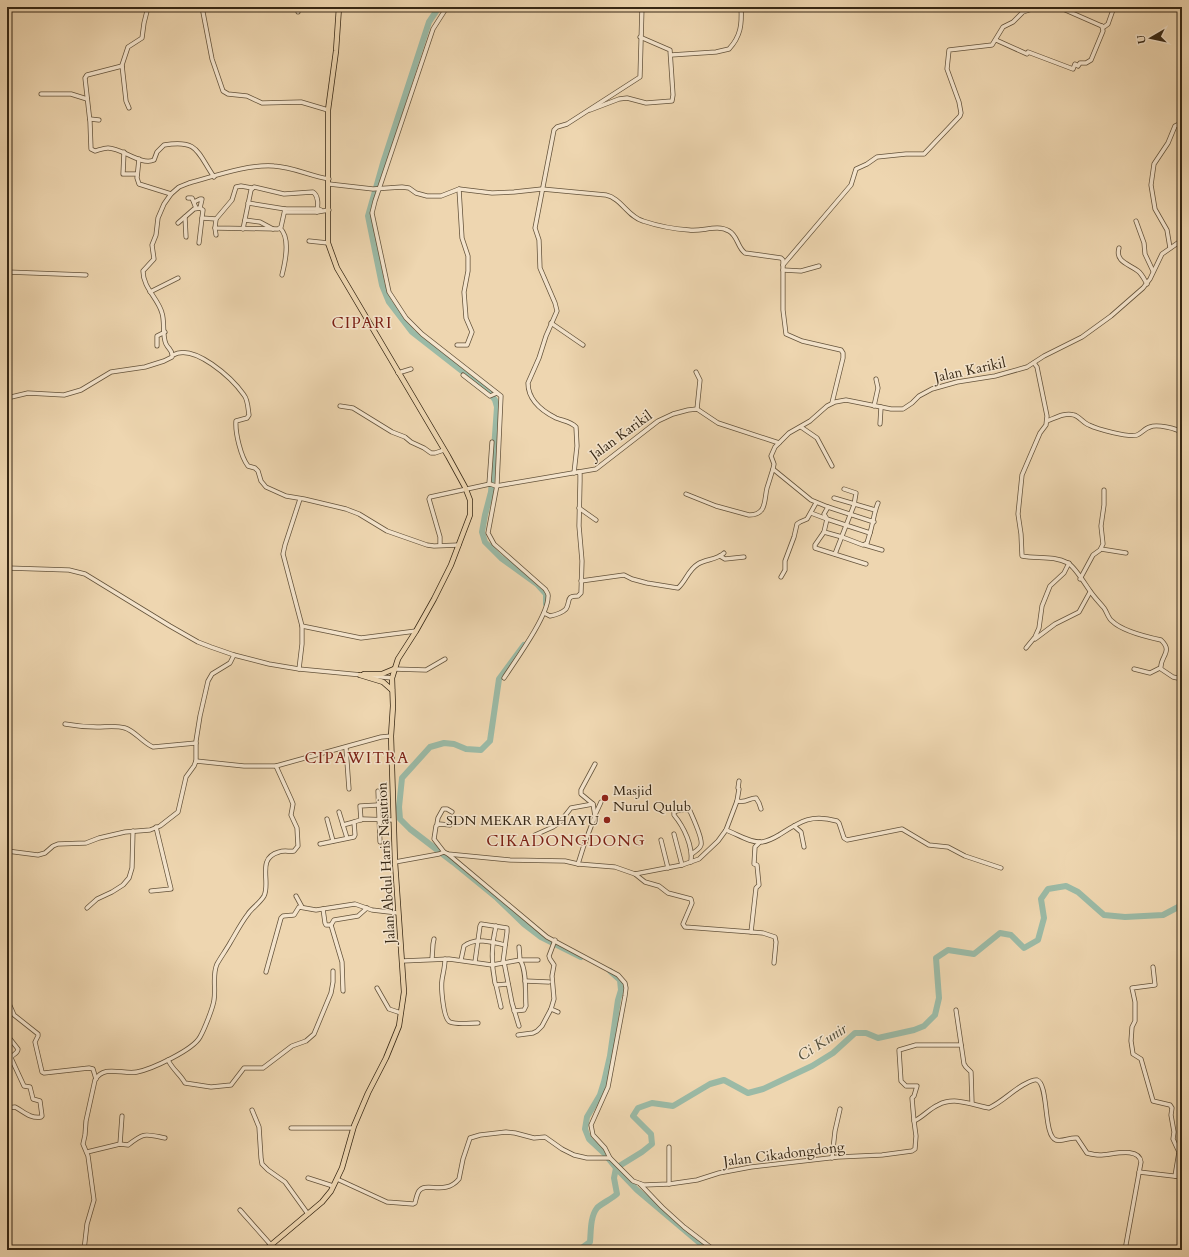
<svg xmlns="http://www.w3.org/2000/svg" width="1189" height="1257" viewBox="0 0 1189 1257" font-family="Cardo,serif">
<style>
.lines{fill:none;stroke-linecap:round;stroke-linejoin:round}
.river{stroke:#9bbaa6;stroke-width:6}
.minor-casing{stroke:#64533b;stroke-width:5}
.major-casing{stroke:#362714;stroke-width:6}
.minor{stroke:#f4e4cc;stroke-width:3.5}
.major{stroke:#eed6b0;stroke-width:4.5}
.poi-dot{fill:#8f2418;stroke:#f4e4cc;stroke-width:1.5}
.labels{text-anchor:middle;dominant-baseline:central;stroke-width:3;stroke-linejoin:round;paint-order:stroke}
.street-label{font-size:14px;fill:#362714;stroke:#f4e4cc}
.poi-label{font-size:14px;fill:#362714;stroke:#f4e4cc;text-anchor:start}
.water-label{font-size:15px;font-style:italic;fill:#4f4c38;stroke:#f4e4cc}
.quarter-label{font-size:16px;letter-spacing:1px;fill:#7a1f14;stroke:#f4e4cc}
</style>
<rect width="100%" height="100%" fill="#eed6b0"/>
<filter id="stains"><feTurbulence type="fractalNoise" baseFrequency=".005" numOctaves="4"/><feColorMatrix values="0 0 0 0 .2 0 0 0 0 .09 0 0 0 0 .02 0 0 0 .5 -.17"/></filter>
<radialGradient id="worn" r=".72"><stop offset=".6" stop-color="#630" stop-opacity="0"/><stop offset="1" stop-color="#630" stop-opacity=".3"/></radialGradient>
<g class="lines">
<g class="river">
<path d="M439 7 429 22 383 163 368 216 382 285 389 302 412 332 490 393 495 400 497 407 491 492 485 515 482 532 485 542 501 558 537 584 546 594V604"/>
<path d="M524 645 499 679 490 741 481 750 466 749 454 744 444 743 430 747 402 778 399 807 400 819 410 829 453 862 497 898 524 924 541 937 581 957"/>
<path d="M610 971 620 980 621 990 618 1000 610 1056 604 1082 600 1095 587 1117 585 1129 589 1139 604 1153 616 1168 637 1190 708 1250"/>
<path d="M545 1250H546"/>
<path d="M579 1250 590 1242C591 1232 590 1217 597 1208 599 1205 613 1198 617 1194L614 1178 616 1168 642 1152 652 1144 651 1134 633 1116 638 1108 652 1103 673 1106 710 1084 724 1080 748 1093 763 1089 812 1066 833 1053 855 1033H866L878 1038 914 1030 924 1026 935 1015 939 998 936 958 948 950 974 954 1000 933 1011 935 1024 948 1038 940 1044 918 1041 899 1048 889 1066 886 1078 892 1104 915 1125 917 1163 915 1182 905"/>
</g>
<g class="minor-casing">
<g id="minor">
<path d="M202 7 212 59 223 91 228 94 247 96 262 103 301 102 328 110"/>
<path d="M447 7 433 29 375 201 372 213 389 292 406 318 422 334 501 396 497 485 488 533 494 544 545 589C547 592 549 594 548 597 548 616 515 661 504 678"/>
<path d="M1050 7 1063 9"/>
<path d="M1063 7V9L1104 27 1108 24 1114 7"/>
<path d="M298 12V7"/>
<path d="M996 40 1027 54 1028 52 1073 69 1075 64 1078 66 1080 63H1086L1091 60 1103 31 1102 26"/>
<path d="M671 55 716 52 729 49C741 36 742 24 741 7"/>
<path d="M122 66 87 75 85 78 90 122 91 149 95 151C99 150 104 148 108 148 122 148 141 166 154 160L157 152 164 145C198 139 197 152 214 177"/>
<path d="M41 94H71L87 99"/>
<path d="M129 108 126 101 122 65 128 47 142 38 144 23 148 7"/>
<path d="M590 110 619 99 627 98 646 103 672 101 673 95 670 50 640 37"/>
<path d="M90 119 99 120"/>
<path d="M124 152 123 174H137"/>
<path d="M139 159 137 178 139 184 171 194"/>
<path d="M329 184 373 189 402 187 409 188 416 193 427 196H441L459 189 492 193 514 192 542 189 606 195C621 198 628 217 643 221 658 226 674 229 689 230 702 232 717 224 729 231 738 236 737 247 745 253L781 258 783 260V310L786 334 802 341 841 350 843 353V358L832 403"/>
<path d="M188 198H192L196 208"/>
<path d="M194 202 200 199H202L200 208"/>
<path d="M248 203 285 209H318L321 210"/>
<path d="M285 212H317L329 210"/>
<path d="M185 217 186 237"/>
<path d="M216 219 232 200 236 187 241 186 252 188"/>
<path d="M245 220 260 222 273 229"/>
<path d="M1136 221 1144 243 1145 254 1153 271"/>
<path d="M178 223 194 209 200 208 203 210 202 218 216 219 215 228 278 229 281 227 285 209"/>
<path d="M215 228 216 235"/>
<path d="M280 228C291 238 285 263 282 275"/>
<path d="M243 229 251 190 254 187 284 194 313 192C319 196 318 205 317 212"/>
<path d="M309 241 328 243"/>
<path d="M199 243 202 218"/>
<path d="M1119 248C1115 262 1129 264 1138 271 1142 274 1144 279 1147 284"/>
<path d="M1170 248 1167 230 1155 209 1151 185 1154 164 1168 143 1175 126 1177 125 1182 124"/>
<path d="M783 265 851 185 856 169 867 164 877 157 906 154H924L960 116 961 113 959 102 947 69 949 50 992 45 1003 27 1013 22 1023 12 1038 7"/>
<path d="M783 270 801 271 819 266"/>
<path d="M7 272 86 275"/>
<path d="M150 292 178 278"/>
<path d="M551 323 583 345"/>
<path d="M457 345H467L472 332 466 318 464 292 468 271V256L462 238 459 189"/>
<path d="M157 346V336L165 332"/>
<path d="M173 355C194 343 232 378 244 395 248 400 248 409 249 415L247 418 236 421C235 433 241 457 248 466L255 468 258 471 261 481 266 487 286 496 304 499 346 509 359 514 387 531 427 545 434 546 459 545"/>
<path d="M1034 363 1037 367 1047 416 1046 425 1040 433 1022 475 1018 514 1021 534 1022 556C1038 559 1053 555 1068 563 1075 567 1085 584 1090 591 1094 597 1099 602 1104 608 1107 612 1108 618 1112 621 1122 631 1147 637 1161 640 1174 652 1159 657 1161 669L1173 677 1182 679"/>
<path d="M696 372 700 380 697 409"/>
<path d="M398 373 411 369"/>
<path d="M463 375 490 396 497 393"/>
<path d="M7 398 28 393 64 395 81 390 111 372 145 367 164 361 172 357C173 350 169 350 166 344 162 336 165 322 162 313 158 298 143 288 143 271L154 259 152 245 156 235 158 218 164 204 171 194 179 187 189 183C215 176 248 164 274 166 293 167 310 176 329 179"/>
<path d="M340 406 353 408 392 432 405 437 411 442 424 448 431 453H435L444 450"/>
<path d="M874 406 878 388 876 379"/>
<path d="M1047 421C1055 418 1065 412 1074 415 1079 416 1083 423 1089 425 1097 429 1129 438 1137 435 1142 433 1145 428 1150 427 1156 424 1177 428 1182 433"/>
<path d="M880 424 881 407"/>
<path d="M801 427 817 438 832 466"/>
<path d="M779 443 775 447 771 456 774 464 773 469 811 500 828 507"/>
<path d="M574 473 577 446 576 427C570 421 563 421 556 418 542 411 528 400 528 383L539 358 546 336 557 311 555 303 540 268 539 240 535 228 554 130 557 127 567 124 640 77 642 7"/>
<path d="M489 484 492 442"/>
<path d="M686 494 716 506 749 515C767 515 764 500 767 488 769 482 771 475 773 469"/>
<path d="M834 498 875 510"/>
<path d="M579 508 596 520"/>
<path d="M811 513 827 519 824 532 815 545V548L866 564"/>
<path d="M874 522 828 507 824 514 827 519 870 533C873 523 874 512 878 503"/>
<path d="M824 532 842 537 863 545 867 543 870 533"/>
<path d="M440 545V537L429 499 430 497 490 484 496 486 596 469 658 421 673 414 688 410 697 409 718 423 779 443 789 433 810 421 827 406 835 402 846 400 891 409H903L912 403 919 396 932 389 957 382 995 376 1027 367 1044 356 1082 337 1111 316 1143 288 1150 279 1162 254 1182 240"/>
<path d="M865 545 882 550"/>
<path d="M1101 549 1126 553"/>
<path d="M835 554 854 505 856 493 844 489"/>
<path d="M720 556 725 559 744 557"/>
<path d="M7 568 69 570 85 574 170 626 198 642 211 647 234 655 269 664 299 669 362 675"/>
<path d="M781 577 785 570V561L794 537 797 524 800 522 807 519 816 503"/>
<path d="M1080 579 1093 555 1100 550 1103 544 1101 526 1104 505V490"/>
<path d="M581 581 624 575 632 579 647 583 678 588C686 581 688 570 698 564 706 559 717 560 724 553"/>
<path d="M544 613 550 616C555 615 562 613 566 609 571 601 565 596 578 596L581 593 582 561 579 526 580 481V474L578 472"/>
<path d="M302 626 361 638 416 631"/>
<path d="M1035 639 1055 624 1079 612 1090 592"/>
<path d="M1026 648 1035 637 1039 628 1042 606 1050 586 1064 573 1069 563"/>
<path d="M299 669 302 644V626L283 554 285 545 300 499"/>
<path d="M394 669 426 670 445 659"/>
<path d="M1134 669 1150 673 1160 668"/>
<path d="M372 676 392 678"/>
<path d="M65 724C76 726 86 727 97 727 106 727 115 725 125 728 135 731 143 743 153 747L196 743"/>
<path d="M346 748 349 789"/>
<path d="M196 761V741L200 716 208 681 212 674 230 663 234 655"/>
<path d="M378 791 380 842"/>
<path d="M737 801C747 803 749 798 756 798L759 803 761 809"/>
<path d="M339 812 347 838"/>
<path d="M595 815 601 802"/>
<path d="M327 819 333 841"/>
<path d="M361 820 360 806 378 805"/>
<path d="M437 824 438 818 443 809H447L452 812"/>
<path d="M343 825 354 822"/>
<path d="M794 826 801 832 804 847"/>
<path d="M726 830C737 834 750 843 762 842 768 841 774 838 779 835 801 821 811 814 837 821L839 823 844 838 847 840 902 829 929 845 948 847 965 856 1001 868"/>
<path d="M674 834 682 865"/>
<path d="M535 835 553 827 560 822 571 808 593 804"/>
<path d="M661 840 668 868"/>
<path d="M320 844 354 837 355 835 354 822 363 819 393 820"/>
<path d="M7 851 38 855 45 853 53 846 58 844 86 843 99 838 125 832 150 830 160 826 178 812 186 777 194 766 196 761 244 766H276L381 737 391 736"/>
<path d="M444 852 434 839 436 826 439 824 450 825"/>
<path d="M448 854 547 937 618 975 625 983 626 988 625 996 608 1087 591 1125 593 1135 605 1148 610 1158"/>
<path d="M395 862 439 854 444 852 448 854 510 860 565 861 578 864 615 867 635 874 682 865 699 859 718 841 726 830 737 801 739 789 738 788 739 781"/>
<path d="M691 862C693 846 684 827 674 815V812C679 810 686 808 690 811 693 818 703 839 701 845 700 849 695 851 692 854"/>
<path d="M578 864 584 845 595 816 593 804 581 794V790L595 764"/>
<path d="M635 874 645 882 659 886 668 893 691 899 692 903 683 924 685 927 751 932 763 933 775 937 776 942 774 963"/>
<path d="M151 891 171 889 156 827"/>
<path d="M296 896 302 907"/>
<path d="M87 908 97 899 112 892 123 885 129 878 132 868 133 831"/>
<path d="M323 909 325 923 326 925H331L342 962 343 991"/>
<path d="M331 925 334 920 358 916 367 908"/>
<path d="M496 926C491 946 491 963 495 983L496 985 508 984"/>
<path d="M751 932 756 888 759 885 757 865 754 864 755 847 760 842"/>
<path d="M519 947 520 960"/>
<path d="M432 959 433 944 434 939"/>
<path d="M445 959C445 967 443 973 442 980 441 987 443 1019 450 1022 457 1025 470 1023 478 1023"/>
<path d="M461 960 464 946C474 937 493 942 505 945"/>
<path d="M520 960H538"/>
<path d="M402 961 449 959 492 965 520 960C527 970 525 994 526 1006L524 1010 514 1011"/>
<path d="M475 962 480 926 481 924 507 928V932L503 962"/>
<path d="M504 962 512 1003 519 1026"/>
<path d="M1153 967 1155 985 1132 988 1135 1002V1021L1132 1027 1131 1041 1133 1054 1141 1059 1153 1101 1170 1105 1172 1108 1171 1115 1174 1132 1173 1139 1179 1152 1175 1176"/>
<path d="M266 972 281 918 283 916 294 915 299 907 316 910 355 904 372 910 398 913"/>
<path d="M525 981 549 982"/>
<path d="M496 985 501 1007"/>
<path d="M377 988 389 1009 401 1013"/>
<path d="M7 999 14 1015 38 1034V1036L35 1042 42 1072 44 1073 89 1068 93 1069 96 1079"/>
<path d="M551 1009 558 1012"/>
<path d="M956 1010 964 1064 966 1067 971 1072 972 1103"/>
<path d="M7 1035 18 1049C18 1054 12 1054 11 1058L24 1086 30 1087 33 1099 40 1101 42 1116 41 1117C30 1119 23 1111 15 1107L7 1108"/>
<path d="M518 1035 533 1033 537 1031 542 1026 551 1009 554 999 552 976 554 965 550 959 549 956 555 940"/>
<path d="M168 1060C173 1070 180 1074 185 1083L211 1087 231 1085 244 1068H263L292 1046 306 1041 314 1034 331 993 333 982V971"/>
<path d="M252 1110 259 1127 261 1158 262 1164 268 1170 285 1182 308 1214"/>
<path d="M914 1121 912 1098 914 1096 917 1086H906L901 1081 899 1050 916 1045H961"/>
<path d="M291 1128H353"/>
<path d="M120 1144 122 1116"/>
<path d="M669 1147V1184"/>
<path d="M87 1152 120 1144 128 1145C145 1132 145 1134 165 1138"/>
<path d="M832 1158 835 1131 840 1109"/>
<path d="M1139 1172 1182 1177"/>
<path d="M308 1178 333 1186"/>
<path d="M337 1179 387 1202 413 1204 415 1203C416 1199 417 1194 419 1191 426 1181 445 1196 459 1179L463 1159 470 1138 480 1135 506 1132 515 1133 534 1138 545 1137 562 1149 574 1155 587 1158H610L633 1181 644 1185 669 1184 697 1180 719 1173 751 1167 838 1157 882 1155 912 1151 915 1149 916 1136 914 1121C923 1117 929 1109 938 1105 955 1096 972 1105 989 1108 1002 1102 1011 1092 1023 1085 1027 1083 1033 1079 1037 1080 1049 1084 1043 1136 1056 1140 1063 1142 1070 1137 1077 1138L1087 1153C1091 1154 1096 1155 1100 1155 1111 1155 1139 1146 1141 1162L1125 1250"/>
<path d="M640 1184 662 1207 684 1227 714 1250"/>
<path d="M240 1210 271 1245"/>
<path d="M84 1250 87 1224 94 1200 88 1156 83 1144 85 1135 86 1121 95 1080C104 1064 123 1075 137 1072 152 1069 193 1050 200 1037 204 1030 213 1008 214 1000 216 988 212 975 217 964 221 957 226 950 230 943 236 933 241 923 248 914 252 908 260 903 264 896 271 882 256 858 279 852 284 850 290 852 294 851L298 846 297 828 291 815 293 804 291 799 276 766"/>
</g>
</g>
<g class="major-casing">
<g id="major">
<path d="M364 674H382L394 669"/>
<path d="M360 675 383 682 392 690"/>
<path d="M265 1250 322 1202 331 1191 342 1168 354 1126 368 1093 386 1058 399 1026 404 992 395 862 391 736 393 706 392 678 398 659 416 631 434 599 451 565 470 515V500L465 487 448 456 337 268 328 243V110L336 51 339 7"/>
</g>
</g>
<use href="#minor" class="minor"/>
<use href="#major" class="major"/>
</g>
<g class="poi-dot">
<circle cx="605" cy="798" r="4"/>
<circle cx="607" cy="820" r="4"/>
</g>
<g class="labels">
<g class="street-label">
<text transform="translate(970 370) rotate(-12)">Jalan Karikil</text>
<text transform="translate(621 435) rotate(-36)">Jalan Karikil</text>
<text transform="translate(386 863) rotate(-93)">Jalan Abdul Haris Nasution</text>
<text transform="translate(784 1154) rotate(-7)">Jalan Cikadongdong</text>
</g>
<g class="poi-label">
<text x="613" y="790">Masjid<tspan x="613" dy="16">Nurul Qulub</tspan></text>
<text x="599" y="820" text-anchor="end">SDN MEKAR RAHAYU</text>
</g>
<g class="water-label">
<text transform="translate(822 1042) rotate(-33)">Ci Kunir</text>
</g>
<g class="quarter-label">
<text x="362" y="323">CIPARI</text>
<text x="357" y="758">CIPAWITRA</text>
<text x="566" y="841">CIKADONGDONG</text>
</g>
</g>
<rect width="1189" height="1257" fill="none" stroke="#eed6b0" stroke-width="24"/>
<rect x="8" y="8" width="1173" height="1241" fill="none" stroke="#362714" stroke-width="2"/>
<rect x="12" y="12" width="1165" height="1233" fill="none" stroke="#362714"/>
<g transform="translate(1151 38) rotate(261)" stroke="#f4e4cc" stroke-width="3" paint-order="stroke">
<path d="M0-3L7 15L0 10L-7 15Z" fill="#362714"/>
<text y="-6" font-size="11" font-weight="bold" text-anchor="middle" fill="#362714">U</text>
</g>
<rect width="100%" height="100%" filter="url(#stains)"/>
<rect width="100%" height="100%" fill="url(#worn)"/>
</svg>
